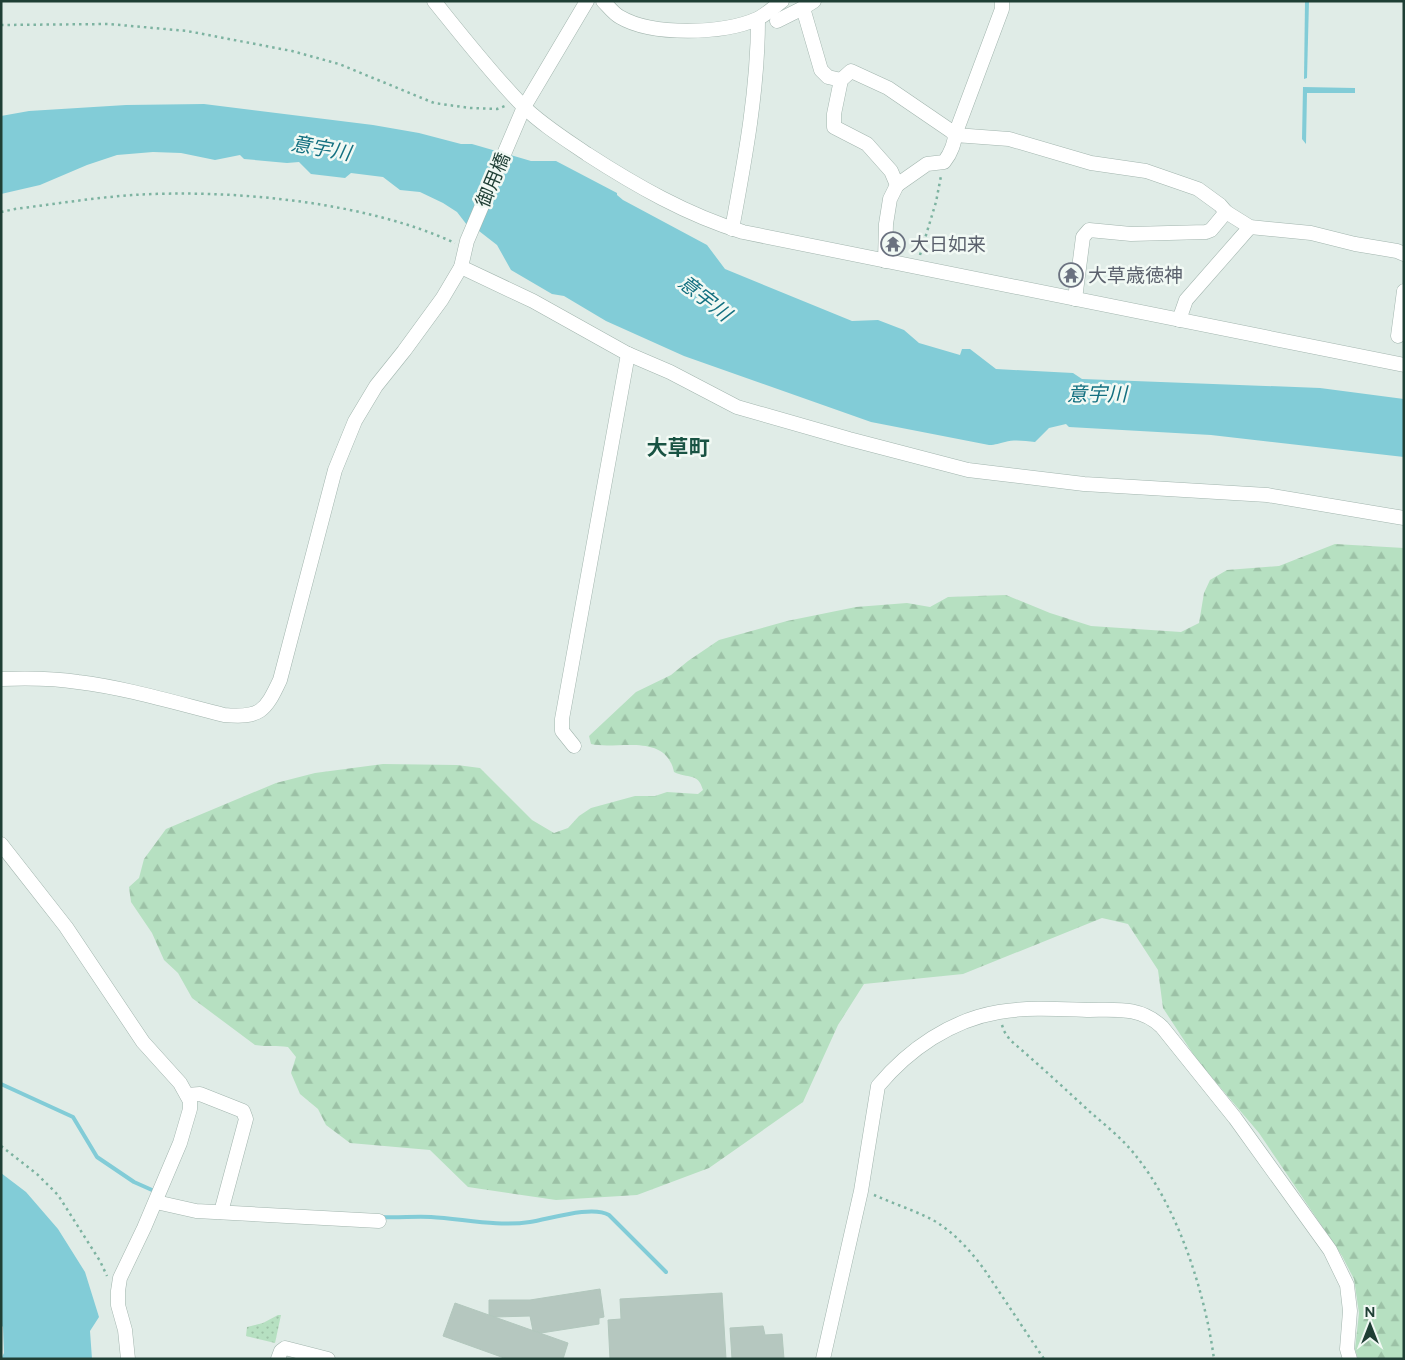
<svg xmlns="http://www.w3.org/2000/svg" width="1405" height="1360" viewBox="0 0 1405 1360" font-family="Figtree,'Noto Sans JP',sans-serif">
<style>
.grass{fill:url(#grass-dots)}
.forest{fill:url(#forest-firs)}
.water{fill:#82ccd7}
.lines{fill:none;stroke-linecap:round;stroke-linejoin:round}
.stream{stroke:#82ccd7;stroke-width:4}
.building{fill:#b5c7bf;stroke:#b2c7bd}
.minor-casing{stroke:#a2b5ae;stroke-width:15}
.path{stroke:#7db3a1;stroke-width:2.5;stroke-dasharray:2.5 4;stroke-linecap:butt}
.minor{stroke:#fff;stroke-width:14}
.labels{text-anchor:middle;dominant-baseline:central;stroke-width:5;stroke-linejoin:round;paint-order:stroke}
.street-label{font-size:19px;fill:#1f3f35;stroke:#f1f9f4}
.worship-label{font-size:19px;fill:#5b616d;stroke:#f1f9f4;text-anchor:start}
.water-label{font-size:20px;font-style:italic;fill:#137080;stroke:#f1f9f4}
.quarter-label{font-size:21px;font-weight:bold;fill:#195343;stroke:#f1f9f4}
</style>
<defs>
<pattern id="grass-dots" width="8" height="8" patternUnits="userSpaceOnUse" patternTransform="scale(1.25)"><rect width="8" height="8" fill="#b6e0c1"/><path d="M2 2h.1M6 6h.1" fill="none" stroke="#9cc1a6" stroke-width="1.8" stroke-linecap="round"/></pattern>
<pattern id="forest-firs" width="22" height="20" patternUnits="userSpaceOnUse" patternTransform="scale(1.25)"><rect width="22" height="20" fill="#b6e0c1"/><path d="M5 1l3.5 6h-7zM16 11l3.5 6h-7z" fill="#9cc1a6"/></pattern>
</defs>
<rect width="100%" height="100%" fill="#e0ece7"/>
<path class="grass" d="M278 1315H281L275 1343 246 1336 247 1327 263 1323Z"/>
<path class="forest" d="M1335 544 1404 548V1359H1358L1355 1349 1359 1313 1354 1279 1342 1256 1259 1133 1197 1060 1163 1008 1158 970 1128 924 1102 918 963 974 864 984 838 1025 803 1102 709 1168 637 1195 556 1200 468 1187 430 1150 350 1143 326 1125 318 1109 300 1094 291 1073 296 1057 288 1047C277 1045 267 1047 255 1045L192 998 178 973 164 960 152 933 131 902 129 887 139 878 144 859 166 829 276 783 315 773 383 764 457 765 480 768 532 820 554 833 568 828 579 816 591 808 635 796H655L667 792 698 794 703 790C698 772 688 779 674 772 666 732 617 750 591 744L589 736 636 692 671 675 688 661 719 640 787 621 856 607 907 603 930 607 948 597 1006 595 1050 613 1091 626 1181 632 1199 623 1204 593 1210 580 1227 570 1279 566Z"/>
<g class="water">
<path d="M1305 1H1309L1307 78 1304 79Z"/>
<path d="M1303 87 1355 88V93H1307L1306 144 1302 139Z"/>
<path d="M204 104 373 125 419 133 461 144H472L531 161H556L617 193V195L623 200 707 245 725 269 852 321 878 320 904 330 919 343 960 355 962 349H970L996 369 1073 373 1082 379 1320 388 1404 399V457L1211 435 1069 427 1066 424 1049 428 1035 442C1025 441 1015 439 1005 442 999 443 996 445 989 445L871 422 684 356 606 321 564 296 552 294 511 270 497 245 479 231 467 225 457 212 443 203 420 192 400 190 383 177 351 173 345 178 311 174 299 162 287 163 244 159 240 155 215 160 181 153 153 152 117 155 87 165 40 185 1 194V116L29 111 126 105Z"/>
<path d="M1 1173 26 1192 58 1229 85 1272 99 1317 90 1331 92 1359H1L4 1353 3 1327 1 1325Z"/>
</g>
<g class="lines">
<g class="stream">
<path d="M1 1084 73 1117 97 1157 134 1182 152 1190"/>
<path d="M381 1217C398 1218 415 1216 431 1217 464 1219 497 1227 530 1222 550 1219 592 1205 609 1215L666 1272"/>
</g>
</g>
<g class="building">
<path d="M600 1289 604 1317 599 1318V1324L541 1333 533 1331 530 1316 495 1317 489 1315V1300H530Z"/>
<path d="M722 1293 726 1359H610L608 1320 621 1319 620 1299Z"/>
<path d="M455 1303 568 1343 563 1359H507L443 1336Z"/>
<path d="M763 1326 765 1335 782 1334 784 1359H732L730 1328Z"/>
</g>
<g class="lines">
<g class="minor-casing">
<g id="minor">
<path d="M434 1C463 37 491 73 523 106 541 124 565 139 587 154 635 185 687 215 743 232L1404 365"/>
<path d="M603 1C608 6 614 14 620 17 652 36 723 34 757 19 766 15 774 7 782 1"/>
<path d="M1002 1V9L956 132C954 143 952 152 944 162L927 164 897 185 891 171 867 144 834 127V114L841 80 851 71 888 88 951 131 955 135 1009 139 1091 163 1146 171 1198 189 1220 205 1226 212 1250 227 1311 233 1355 244 1397 251 1404 254"/>
<path d="M803 8 814 1"/>
<path d="M777 21 803 8 821 70 828 77 841 80"/>
<path d="M732 229C745 159 758 90 758 19"/>
<path d="M885 261 886 224 890 199 897 185"/>
<path d="M461 267 533 301 628 354 670 372 737 407 849 439 968 470 1084 484 1267 495 1404 518"/>
<path d="M1075 299 1083 237 1089 230 1131 234 1206 232 1211 230 1226 212"/>
<path d="M1179 320 1186 300 1250 227"/>
<path d="M1398 336 1404 291"/>
<path d="M1 679C27 678 52 678 78 682 127 688 176 703 224 715 260 718 265 712 280 680L335 470 355 421 376 386 404 351 442 299 461 267 467 241 524 107 587 1"/>
<path d="M574 746 562 731V719L628 354"/>
<path d="M1 844 66 927 143 1042 180 1083 190 1101V1109L180 1143 144 1228 120 1278 118 1291V1305L125 1330 128 1359"/>
<path d="M187 1095 200 1094 243 1111 246 1119 221 1212"/>
<path d="M156 1202 196 1211 379 1221"/>
<path d="M278 1359 281 1351 285 1348 328 1359"/>
<path d="M823 1359 861 1191 878 1086C909 1049 951 1020 999 1012 1028 1007 1058 1009 1087 1010 1115 1010 1140 1006 1162 1027L1235 1118 1330 1250 1347 1285 1350 1311 1347 1349 1350 1359"/>
</g>
</g>
<g class="path">
<path d="M1 25 109 24 187 31 292 51 339 64 434 103 470 108 497 109 505 106"/>
<path d="M1 212 15 209C54 204 93 198 132 195 231 189 364 201 455 243"/>
<path d="M920 255 936 202 941 176"/>
<path d="M1002 1025 1004 1031 1010 1040C1037 1063 1063 1087 1089 1111 1105 1125 1123 1139 1136 1156 1178 1208 1205 1292 1214 1359"/>
<path d="M1 1146 38 1175 58 1195 100 1261 107 1276"/>
<path d="M874 1195C892 1203 913 1210 931 1219 952 1230 972 1252 986 1272L1044 1359"/>
</g>
<use href="#minor" class="minor"/>
</g>
<defs>
<g id="temple-ring" transform="scale(1.25)"><circle r="9.5" fill="#f1f9f4" stroke="#6b7280" stroke-width="1.5"/><path d="M0-6L5-2H3V0L6.5 2.5H4V6H1.5V3h-3V6H-4V2.5H-6.5L-3 0V-2H-5Z" fill="#6b7280"/></g>
</defs>
<g fill-rule="evenodd">
<use href="#temple-ring" x="893" y="244"/>
<use href="#temple-ring" x="1071" y="275"/>
</g>
<g class="labels">
<g class="street-label">
<text transform="translate(493 180) rotate(-67)">御用橋</text>
</g>
<g class="worship-label">
<text x="910" y="244">大日如来</text>
<text x="1088" y="275">大草歳徳神</text>
</g>
<g class="water-label">
<text transform="translate(321 148) rotate(10)">意宇川</text>
<text transform="translate(705 298) rotate(38)">意宇川</text>
<text x="1097" y="394">意宇川</text>
</g>
<g class="quarter-label">
<text x="678" y="447">大草町</text>
</g>
</g>
<rect width="1405" height="1360" fill="none" stroke="#1f3f35" stroke-width="5"/>
<g transform="translate(1370 1325)" stroke="#f1f9f4" stroke-width="4" paint-order="stroke">
<path d="M0-4L9 19L0 12L-9 19Z" fill="#1f3f35"/>
<text y="-8" font-size="14" font-weight="bold" text-anchor="middle" fill="#1f3f35">N</text>
</g>
</svg>
